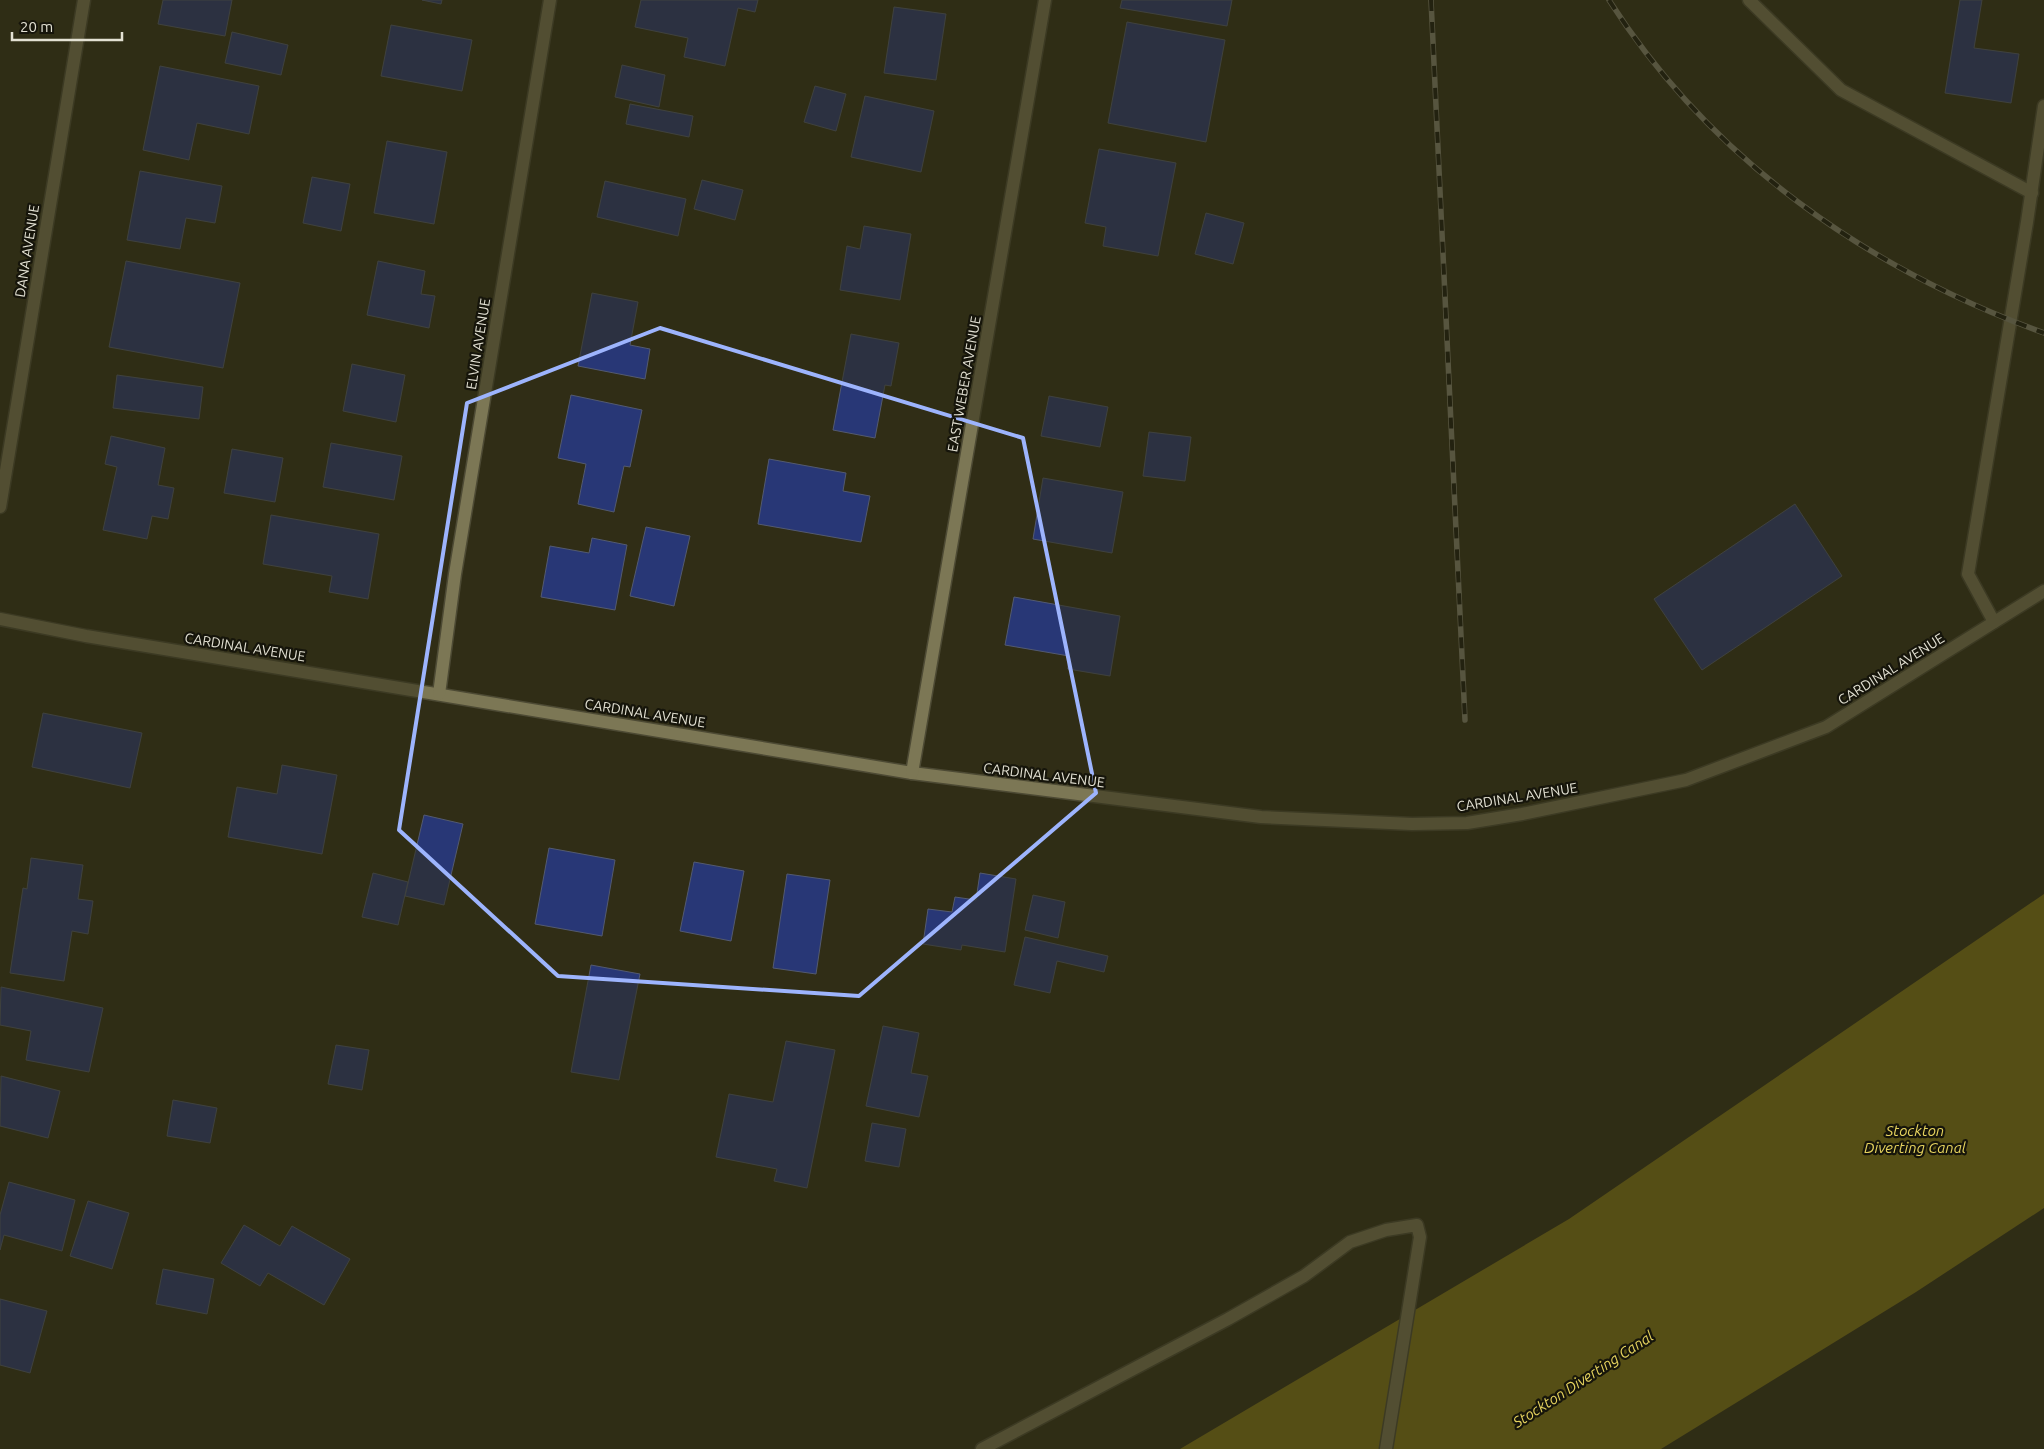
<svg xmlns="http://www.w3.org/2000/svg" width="2044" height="1449" viewBox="0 0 2044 1449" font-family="Ubuntu,sans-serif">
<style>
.water{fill:#837516}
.building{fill:#283776;stroke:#535a70}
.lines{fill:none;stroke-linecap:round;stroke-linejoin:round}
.minor-casing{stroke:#4d4a34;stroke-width:15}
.minor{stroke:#7c7755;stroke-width:12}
.rail-casing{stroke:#878572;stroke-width:5.5}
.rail{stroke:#16150b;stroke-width:4;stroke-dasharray:11;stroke-linecap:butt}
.marked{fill:none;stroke:#9db4fd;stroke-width:4;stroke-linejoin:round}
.labels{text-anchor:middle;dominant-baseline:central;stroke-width:4.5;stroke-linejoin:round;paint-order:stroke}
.street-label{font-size:14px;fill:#e3e1d3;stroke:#16150b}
.water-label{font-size:15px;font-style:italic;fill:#e6d35e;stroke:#16150b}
</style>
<rect width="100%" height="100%" fill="#302d16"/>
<path class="water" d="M2044 894V1208L1916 1292 1661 1449H1180L1569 1219Z"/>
<g class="building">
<path d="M163 0H232L225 36 158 24Z"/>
<path d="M422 0H442L441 4Z"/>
<path d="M641 0H758L755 12 738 8 725 66 684 57 688 38 635 27Z"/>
<path d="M1122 0H1232L1227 26 1120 8Z"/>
<path d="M1960 0H1982L1974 48 2019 54 2011 103 1945 93Z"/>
<path d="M894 7 946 14 936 80 884 73Z"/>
<path d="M1127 22 1225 40 1206 142 1108 123Z"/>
<path d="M391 25 472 40 462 91 381 76Z"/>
<path d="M232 32 288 45 281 75 225 63Z"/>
<path d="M622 65 665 75 659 107 615 97Z"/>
<path d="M160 66 259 86 249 134 197 123 189 160 143 150Z"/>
<path d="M815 86 846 94 836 131 804 122Z"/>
<path d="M865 96 934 111 921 172 851 157Z"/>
<path d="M630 104 693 116 689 137 626 124Z"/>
<path d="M387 141 447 152 434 224 374 213Z"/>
<path d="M1099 149 1176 163 1158 256 1103 246 1106 227 1085 223Z"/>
<path d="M140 171 222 186 215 223 186 218 180 249 127 240Z"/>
<path d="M312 177 350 184 341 231 303 223Z"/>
<path d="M702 180 743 190 735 220 694 209Z"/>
<path d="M605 181 686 199 678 236 597 217Z"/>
<path d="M1206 213 1244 223 1233 264 1195 254Z"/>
<path d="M864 226 911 234 900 300 840 290 847 246 860 249Z"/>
<path d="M126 261 240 283 223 368 109 347Z"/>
<path d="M378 261 425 271 421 294 435 296 429 328 367 315Z"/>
<path d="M592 293 638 302 630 345 650 349 645 379 578 366Z"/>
<path d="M851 334 899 343 891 386 885 385 875 438 833 430Z"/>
<path d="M352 364 405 375 396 422 343 411Z"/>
<path d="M117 375 203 387 199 419 113 408Z"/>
<path d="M571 395 642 410 630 467 624 466 614 512 578 504 586 464 558 458Z"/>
<path d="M1049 396 1108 407 1100 447 1041 436Z"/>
<path d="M1149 432 1191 437 1185 481 1143 476Z"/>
<path d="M111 436 165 448 158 485 174 488 168 519 152 516 147 539 103 530 117 467 105 464Z"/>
<path d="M331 443 402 456 394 500 323 487Z"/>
<path d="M232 449 283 458 275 502 224 493Z"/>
<path d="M769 459 846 473 843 491 870 496 861 542 758 524Z"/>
<path d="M1043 478 1123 492 1112 553 1033 539Z"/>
<path d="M1795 504 1842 576 1702 670 1654 599Z"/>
<path d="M271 515 379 534 368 599 329 592 332 576 263 564Z"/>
<path d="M646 527 690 536 674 606 630 596Z"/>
<path d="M592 538 627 545 615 610 541 597 550 546 589 553Z"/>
<path d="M1014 597 1120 616 1110 676 1068 669 1069 656 1005 645Z"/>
<path d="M43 713 142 733 130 788 32 767Z"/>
<path d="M282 765 337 775 322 854 228 837 237 787 277 794Z"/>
<path d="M424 815 463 824 444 905 405 896Z"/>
<path d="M549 848 615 860 602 936 535 924Z"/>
<path d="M31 858 83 865 78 899 93 901 88 934 72 931 64 981 10 973 23 888 27 889Z"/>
<path d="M694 862 744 871 731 941 680 931Z"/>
<path d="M373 873 408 882 398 925 362 917Z"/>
<path d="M980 873 1016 879 1005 952 962 945 961 950 923 944 928 909 952 912 955 897 976 900Z"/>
<path d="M787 874 830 880 816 974 773 968Z"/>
<path d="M1033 895 1065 902 1058 938 1025 930Z"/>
<path d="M1025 937 1108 956 1104 972 1057 961 1050 993 1014 985Z"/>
<path d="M591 965 640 974 619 1080 571 1072Z"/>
<path d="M1 987 103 1008 89 1072 26 1060 31 1031 0 1025Z"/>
<path d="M883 1026 919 1033 911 1073 928 1076 919 1117 866 1106Z"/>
<path d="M786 1041 835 1050 807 1188 774 1181 777 1169 716 1157 729 1094 773 1102Z"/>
<path d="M336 1045 369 1050 362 1090 328 1084Z"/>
<path d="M1 1076 60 1091 48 1138 0 1126Z"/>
<path d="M173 1100 217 1108 210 1143 167 1136Z"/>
<path d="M872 1123 906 1129 899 1167 865 1161Z"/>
<path d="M9 1182 75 1200 62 1251 4 1235 0 1250V1215Z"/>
<path d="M88 1201 129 1213 112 1269 70 1256Z"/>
<path d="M244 1225 280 1246 292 1226 350 1259 324 1305 268 1273 260 1286 221 1263Z"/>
<path d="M163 1269 214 1279 207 1314 156 1304Z"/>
<path d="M0 1299 47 1311 30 1373 0 1365Z"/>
</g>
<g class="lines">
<g class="minor-casing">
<g id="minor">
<path d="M1749 0 1841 90 2032 193"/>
<path d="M0 507 84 0"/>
<path d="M0 619 86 636 912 773 1261 817 1412 824 1467 823 1522 814 1686 780 1826 727 2044 591"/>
<path d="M1994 622 1968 574 2027 222 2044 106"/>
<path d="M439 694 455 574 550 0"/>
<path d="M912 773 1045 0"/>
<path d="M982 1449 1228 1319 1304 1276 1350 1242 1386 1230 1417 1225 1420 1237 1386 1449"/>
</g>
</g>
<use href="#minor" class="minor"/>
<g class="rail-casing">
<g id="rail">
<path d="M1431 0 1465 720"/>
<path d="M1609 0C1711 160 1868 269 2044 333"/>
</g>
</g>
<use href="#rail" class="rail"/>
</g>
<path d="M0 0H2044V1449H0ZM660 328 1023 438 1096 793 859 996 558 976 399 830 467 403Z" fill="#302d16" fill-opacity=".55" fill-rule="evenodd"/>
<path class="marked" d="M660 328 1023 438 1096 793 859 996 558 976 399 830 467 403Z"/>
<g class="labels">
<g class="street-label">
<text transform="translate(27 251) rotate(-81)">DANA AVENUE</text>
<text transform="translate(478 344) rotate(-81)">ELVIN AVENUE</text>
<text transform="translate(964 384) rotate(-80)">EAST WEBER AVENUE</text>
<text transform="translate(245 647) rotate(9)">CARDINAL AVENUE</text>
<text transform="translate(1891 669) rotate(-32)">CARDINAL AVENUE</text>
<text transform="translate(645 713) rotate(9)">CARDINAL AVENUE</text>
<text transform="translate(1044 775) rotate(7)">CARDINAL AVENUE</text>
<text transform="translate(1517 797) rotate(-9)">CARDINAL AVENUE</text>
</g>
<g class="water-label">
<text x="1915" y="1130">Stockton<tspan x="1915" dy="17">Diverting Canal</tspan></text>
<text transform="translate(1583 1379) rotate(-33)">Stockton Diverting Canal</text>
</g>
</g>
<path d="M12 32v8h110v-8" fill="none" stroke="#e3e1d3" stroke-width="2.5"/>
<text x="20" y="32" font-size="15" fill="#e3e1d3" stroke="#16150b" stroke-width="4" paint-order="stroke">20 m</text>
</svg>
